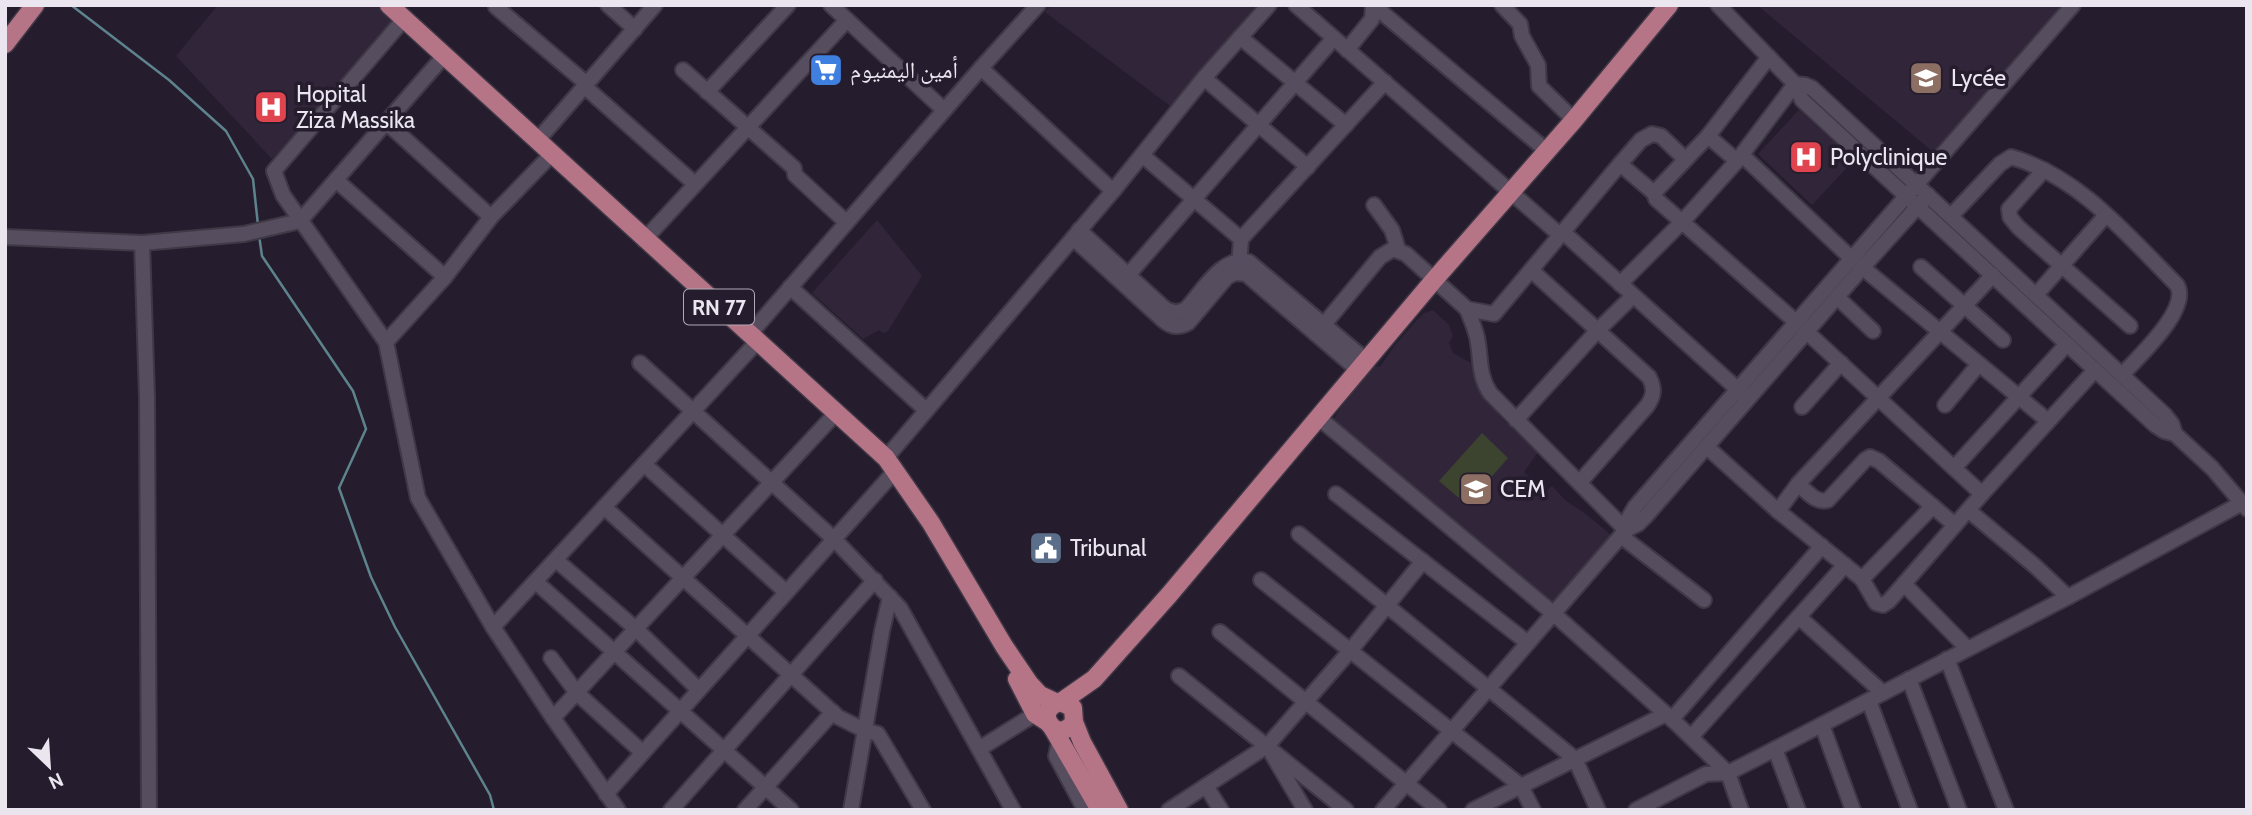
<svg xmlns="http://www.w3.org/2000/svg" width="2252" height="815" viewBox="0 0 2252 815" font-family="Cabin,'Noto Naskh Arabic',sans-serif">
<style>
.built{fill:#31253a}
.green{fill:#3c442f}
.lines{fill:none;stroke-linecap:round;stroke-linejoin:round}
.stream{stroke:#5d838d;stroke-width:2.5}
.minor-casing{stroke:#3f3845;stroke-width:18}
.major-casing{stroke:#3f3845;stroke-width:21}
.minor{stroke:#564d5f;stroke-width:14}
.major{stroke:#b67487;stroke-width:18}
.labels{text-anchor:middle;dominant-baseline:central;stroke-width:7;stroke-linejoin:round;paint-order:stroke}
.shield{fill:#251d2d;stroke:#b0a9b6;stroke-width:2}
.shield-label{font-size:21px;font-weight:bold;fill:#ebe5f0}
.poi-label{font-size:23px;fill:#ebe5f0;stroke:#251d2d;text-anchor:start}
</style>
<rect width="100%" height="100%" fill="#251d2d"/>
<g class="built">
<path d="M218 5H377L396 21 272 159 176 56Z"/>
<path d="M1051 5H1265L1173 108 1045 12Z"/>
<path d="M1757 5H2071L1946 150 1932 151Z"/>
<path d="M1799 110 1854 160 1812 205 1758 154Z"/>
<path d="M877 220 922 276 888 331 884 333 879 330 863 339 812 293Z"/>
<path d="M1433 310 1449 325 1453 336 1449 343 1453 353 1471 363 1476 384 1494 406 1500 417 1538 452 1524 472 1546 491 1552 486 1566 501 1583 512 1615 538 1550 608 1331 423 1368 365 1380 367 1395 345 1415 322 1424 313Z"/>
</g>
<path class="green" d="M1482 433 1508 458 1467 505 1439 481Z"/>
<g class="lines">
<g class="stream">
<path d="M71 5 169 80 226 131 253 179 258 225"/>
<path d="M259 235 262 256 353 391 366 429 339 488 371 577 395 627 490 795 494 810"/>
</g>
<g class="minor-casing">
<g id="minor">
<path d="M608 5 635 29"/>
<path d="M831 5 944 110"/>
<path d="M1296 5 1560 235"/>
<path d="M1373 5 1547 151"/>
<path d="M1502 5 1520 24 1522 36 1538 65 1539 86 1574 120"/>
<path d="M1718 5 1795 84 1802 100 2155 425 2164 431 2175 434 2212 468 2247 509"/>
<path d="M496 7 587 84"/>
<path d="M404 19 274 171 283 195 386 342 418 498 493 627 553 718 618 810"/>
<path d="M1240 37 1346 125"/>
<path d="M1347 50 1372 19 1373 5"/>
<path d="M981 68 1113 191"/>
<path d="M683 70 794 168 795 175 846 222"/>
<path d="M1204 78 1308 167"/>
<path d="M1795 84 1805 85 1812 88 2165 415 2172 424 2175 434"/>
<path d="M584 86 695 184"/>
<path d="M707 92 788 5"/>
<path d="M386 122 491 217"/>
<path d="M1708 136 1737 161"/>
<path d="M537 141 655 5"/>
<path d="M1142 155 1241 239"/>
<path d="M1742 155 1851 258 2048 421"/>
<path d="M1620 164 1641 140 1652 134 1661 136 1685 159"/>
<path d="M2044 170 2009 209 2010 217 2018 227 2130 326"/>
<path d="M336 180 445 277"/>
<path d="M1654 193 1656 199 1796 322 1982 494"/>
<path d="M1374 205 1392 230 1398 249"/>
<path d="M1951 216 2000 164 2011 157C2079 176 2128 236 2177 285 2191 309 2138 357 2122 375"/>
<path d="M1079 230 1163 307C1170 313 1178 314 1186 309 1203 291 1222 255 1249 262L1367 361"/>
<path d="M1563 232 1744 395"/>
<path d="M5 237 142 243 244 234 300 221 444 56"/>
<path d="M1073 238 1163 320C1171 327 1179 328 1188 323L1227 277 1235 273 1246 274 1359 371"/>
<path d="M644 240 847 20"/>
<path d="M142 243 147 397 149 810"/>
<path d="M1239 266 1241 239 1385 82"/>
<path d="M1921 267 2003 340"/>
<path d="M1531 270 1649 377C1655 388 1654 396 1647 406L1580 482"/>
<path d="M1129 274 1334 38"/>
<path d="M1620 284 1683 221 1737 161 1795 84"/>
<path d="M790 287 926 410"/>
<path d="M2036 295 2106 215"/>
<path d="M1837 297 1873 331"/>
<path d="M1467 309C1471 320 1477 332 1478 343 1481 362 1479 376 1490 393L1626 530"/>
<path d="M1316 334 1380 257 1393 249 1406 254 1467 309 1494 314 1620 164 1654 193 1708 136 1769 57"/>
<path d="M749 335 981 68 1038 5"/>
<path d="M386 342 445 277 491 217 551 155"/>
<path d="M640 363 834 539 900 608 1013 810"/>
<path d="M1945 405 1979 364"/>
<path d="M1802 407 1841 363"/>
<path d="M1319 418 1554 614 1676 723 1728 773 1741 810"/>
<path d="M1516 420 1598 330 1633 296"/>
<path d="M1707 447 1778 511 1862 579 1876 603 1883 605 1889 601 1982 494 2095 370"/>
<path d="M886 458 1113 191 1204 78 1269 5"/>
<path d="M644 464 786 592"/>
<path d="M1954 468 2067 344"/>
<path d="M1798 484C1807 491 1816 504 1828 500L1865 460 1870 457 1879 461 1955 525"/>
<path d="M1336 494 1528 643"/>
<path d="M604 507 838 717 864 730 878 734 923 810"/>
<path d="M1968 510 2035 566 2068 597"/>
<path d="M1778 511 1798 484 1993 275"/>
<path d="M1628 527V519L1635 507 2073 5"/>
<path d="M1299 534 1575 759 1598 810"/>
<path d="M1621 536 1704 600"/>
<path d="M556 560 636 629 698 689"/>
<path d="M1862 579 1933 506"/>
<path d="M1261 580 1521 786 1533 810"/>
<path d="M536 582 791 810"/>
<path d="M1904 584 1967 648"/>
<path d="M1799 617 1883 693"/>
<path d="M493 627 757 342"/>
<path d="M1220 632 1439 810"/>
<path d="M551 658 577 693 642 752"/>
<path d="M1947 659 2006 810"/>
<path d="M1179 676 1346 810"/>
<path d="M1909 679 1959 810"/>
<path d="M1869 701 1910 810"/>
<path d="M553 718 836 413"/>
<path d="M1672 719 1822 546"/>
<path d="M1822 725 1853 810"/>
<path d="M1691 737 1845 565"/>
<path d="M1059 742 1056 756 1085 810"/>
<path d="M979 749 1035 714"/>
<path d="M1775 749 1798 810"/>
<path d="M1272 754 1305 810"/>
<path d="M1206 786 1221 810"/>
<path d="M606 794 895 471"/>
<path d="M671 810 875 580"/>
<path d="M745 810 833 712"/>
<path d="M851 810 882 631 890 597"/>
<path d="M1169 810 1267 746 1350 651 1423 561"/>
<path d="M1383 810 1626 530 1638 524 1646 516 1863 267 1928 195"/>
<path d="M1473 810 1666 714"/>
<path d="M1636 810 1706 774 1728 773 1775 749 2068 597 2242 503"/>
</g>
</g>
<g class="major-casing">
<g id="major">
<path d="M389 5 886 458 931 523 1004 646 1029 683 1040 695 1057 703"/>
<path d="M5 44 35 5"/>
<path d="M1017 679 1035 714 1049 723"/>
<path d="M1061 702 1094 679 1169 595 1434 280 1574 120 1669 5"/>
<path d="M1074 722C1056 747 1031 709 1061 702L1073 708 1074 722 1082 742 1119 810"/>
<path d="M1052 727 1100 810"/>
</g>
</g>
<use href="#minor" class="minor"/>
<use href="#major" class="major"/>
</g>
<defs>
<g id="supermarket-square" transform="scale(1.75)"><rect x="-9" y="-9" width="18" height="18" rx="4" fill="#3f7fe0" stroke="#251d2d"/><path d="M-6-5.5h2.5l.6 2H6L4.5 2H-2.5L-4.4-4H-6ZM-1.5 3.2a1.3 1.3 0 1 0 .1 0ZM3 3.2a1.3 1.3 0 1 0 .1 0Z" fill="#fff"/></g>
<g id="school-square" transform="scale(1.75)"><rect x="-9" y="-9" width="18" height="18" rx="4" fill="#8d6e63" stroke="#251d2d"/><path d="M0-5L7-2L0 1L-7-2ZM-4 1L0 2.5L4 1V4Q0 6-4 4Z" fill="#fff"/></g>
<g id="hospital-square" transform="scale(1.75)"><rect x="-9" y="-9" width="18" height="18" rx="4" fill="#e0444e" stroke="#251d2d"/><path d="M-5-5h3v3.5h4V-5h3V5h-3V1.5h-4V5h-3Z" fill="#fff"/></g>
<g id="civic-square" transform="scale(1.75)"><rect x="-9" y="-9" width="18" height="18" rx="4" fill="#5c6f8a" stroke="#251d2d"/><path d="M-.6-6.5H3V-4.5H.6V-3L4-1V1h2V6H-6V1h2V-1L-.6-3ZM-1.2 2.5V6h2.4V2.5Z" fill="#fff"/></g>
</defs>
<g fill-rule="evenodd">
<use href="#supermarket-square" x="826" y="70"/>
<use href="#school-square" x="1926" y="78"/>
<use href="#hospital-square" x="271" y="107"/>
<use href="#hospital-square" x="1806" y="157"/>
<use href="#school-square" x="1476" y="489"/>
<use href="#civic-square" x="1046" y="548"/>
</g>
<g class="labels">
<rect class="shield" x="684" y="289.5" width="70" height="35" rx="5"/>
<g class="shield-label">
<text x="719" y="307">RN 77</text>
</g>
<g class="poi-label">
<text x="850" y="70">أمين اليمنيوم</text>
<text x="1951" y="78">Lycée</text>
<text x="296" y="94">Hopital<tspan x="296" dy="26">Ziza Massika</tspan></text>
<text x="1830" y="157">Polyclinique</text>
<text x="1500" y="489">CEM</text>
<text x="1070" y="548">Tribunal</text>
</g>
</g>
<rect width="2252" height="815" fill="none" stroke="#ebe5f0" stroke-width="14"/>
<g transform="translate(49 766) rotate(155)" stroke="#251d2d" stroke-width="5" paint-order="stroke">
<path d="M0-5L12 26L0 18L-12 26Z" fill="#ebe5f0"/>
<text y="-10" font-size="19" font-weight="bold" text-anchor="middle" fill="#ebe5f0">N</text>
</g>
</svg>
